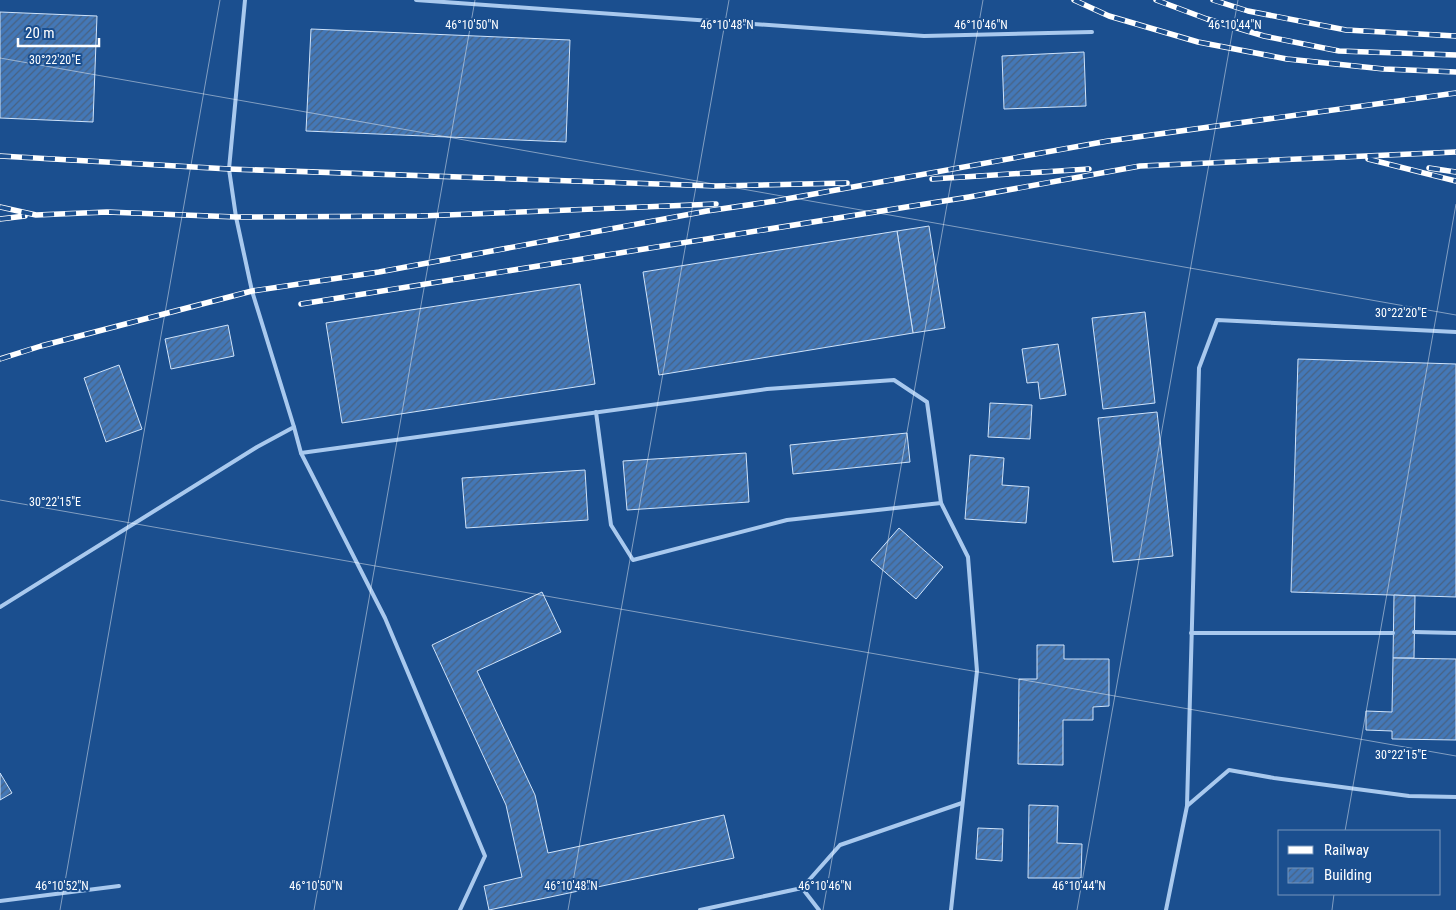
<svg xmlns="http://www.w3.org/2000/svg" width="1456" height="910" viewBox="0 0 1456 910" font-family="'Roboto Condensed',sans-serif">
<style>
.building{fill:url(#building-hatch);stroke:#cfe3fa}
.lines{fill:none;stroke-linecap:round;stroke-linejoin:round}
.lane{stroke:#a9c9ee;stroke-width:4}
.rail-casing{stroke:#fff;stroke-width:5.5}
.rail{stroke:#1b4f8f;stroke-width:4;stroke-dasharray:11;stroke-linecap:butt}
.ticks{fill:none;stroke:#fff;stroke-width:1;stroke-opacity:0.45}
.ticks-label{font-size:12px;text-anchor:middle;fill:#fff;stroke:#1b4f8f;stroke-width:4;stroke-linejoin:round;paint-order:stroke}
</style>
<defs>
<pattern id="building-hatch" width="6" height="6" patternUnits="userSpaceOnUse" patternTransform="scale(1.25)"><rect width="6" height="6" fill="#4478b7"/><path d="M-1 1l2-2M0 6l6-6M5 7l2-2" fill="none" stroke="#486282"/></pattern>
</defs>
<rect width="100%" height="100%" fill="#1b4f8f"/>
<g class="building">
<path d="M0 12 97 16 93 122 0 118Z"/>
<path d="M311 29 570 40 566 142 306 131Z"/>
<path d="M1084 52 1086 106 1004 109 1002 56Z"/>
<path d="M929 226 945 328 913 333 897 231Z"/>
<path d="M897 231 913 333 659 375 643 272Z"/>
<path d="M580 284 595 384 342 423 326 323Z"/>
<path d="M1145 312 1155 403 1103 409 1092 318Z"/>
<path d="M228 325 234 356 171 369 165 339Z"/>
<path d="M1058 344 1066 395 1040 399 1038 382 1027 383 1022 349Z"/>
<path d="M1298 359 1456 364V597L1291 592Z"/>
<path d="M119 365 142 429 106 442 84 378Z"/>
<path d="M990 403 1032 405 1030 439 988 437Z"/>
<path d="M1157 412 1173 556 1113 562 1098 418Z"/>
<path d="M907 433 910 462 793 474 790 445Z"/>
<path d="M746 453 749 502 627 510 623 461Z"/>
<path d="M970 455 1004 458 1002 485 1029 487 1026 523 965 519Z"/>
<path d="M585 470 588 520 466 528 462 478Z"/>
<path d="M899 528 943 567 916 599 871 560Z"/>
<path d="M542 592 561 632 477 671 535 795 548 853 724 815 734 858 489 910 484 886 522 877 506 805 432 645Z"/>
<path d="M1394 595 1415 596 1414 658H1393Z"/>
<path d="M1037 645H1064V659H1109V706L1093 707V720H1063V765L1018 764 1019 679H1037Z"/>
<path d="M1393 658 1456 659V740L1392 739V731L1366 730V711L1392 712Z"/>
<path d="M0 773 12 793 0 800Z"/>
<path d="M1029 805 1058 806 1057 843 1082 844 1081 878H1028Z"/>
<path d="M978 828 1003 829 1002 861 976 859Z"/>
</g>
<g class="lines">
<g class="lane">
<path d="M416 0 924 36 1092 32"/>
<path d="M596 412 611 525 633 560 787 520 941 503"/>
<path d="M294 427 301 453 385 618 485 856 460 910"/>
<path d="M301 453 767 389 894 380 927 402 941 503 968 557 977 671 951 910"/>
<path d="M0 607 257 447 294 427 252 291 236 217 229 169 245 0"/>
<path d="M1414 632 1456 633"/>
<path d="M1191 633H1393"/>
<path d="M1187 806 1229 770 1274 778 1409 796 1456 797"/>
<path d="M802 888 840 845 962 803"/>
<path d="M0 901 119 886"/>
<path d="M700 910 802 888 819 910"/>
<path d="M1166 910 1187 806 1199 368 1217 320 1456 332"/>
</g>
<g class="rail-casing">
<g id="rail">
<path d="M1074 0 1109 16 1198 42 1287 59 1384 69 1456 72"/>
<path d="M1156 0 1207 19 1264 36 1339 51 1456 55"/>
<path d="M1213 0 1248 11 1346 30 1456 36"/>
<path d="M0 156 229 169 715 186 847 183"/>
<path d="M1368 159 1456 181"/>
<path d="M1429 168 1456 172"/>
<path d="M932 179 1089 169"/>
<path d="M0 207 36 215 107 212 236 217 421 216 716 204"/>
<path d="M0 219 25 216"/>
<path d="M301 304 969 197 1140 166 1456 152"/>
<path d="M0 359 41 346 252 291 379 272 707 211 775 201 1108 141 1456 93"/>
</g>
</g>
<use href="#rail" class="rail"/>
</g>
<path class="ticks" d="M0 58 1456 315M0 500 1456 756M1345 831 1456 204M60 910 220 0M314 910 475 0M568 910 729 0M823 910 983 0M1077 910 1238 0M1332 910 1334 894"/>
<g class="ticks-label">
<text x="472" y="29">46°10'50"N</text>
<text x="727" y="29">46°10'48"N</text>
<text x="981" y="29">46°10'46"N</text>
<text x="1235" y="29">46°10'44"N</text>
<text x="55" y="64">30°22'20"E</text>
<text x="1401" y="317">30°22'20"E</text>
<text x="55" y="506">30°22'15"E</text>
<text x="1401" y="759">30°22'15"E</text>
<text x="62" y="890">46°10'52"N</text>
<text x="316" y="890">46°10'50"N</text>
<text x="571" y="890">46°10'48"N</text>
<text x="825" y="890">46°10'46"N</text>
<text x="1079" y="890">46°10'44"N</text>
</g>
<rect x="1278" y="830" width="162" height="65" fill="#1b4f8f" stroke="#7695bc"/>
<rect x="1288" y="846" width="25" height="8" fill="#ffffff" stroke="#7695bc"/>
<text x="1324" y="855" font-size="15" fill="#ffffff">Railway</text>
<rect x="1288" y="868" width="25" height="15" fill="url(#building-hatch)" stroke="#7695bc"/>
<text x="1324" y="880" font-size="15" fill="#ffffff">Building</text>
<path d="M18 38v8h81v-8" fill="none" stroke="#ffffff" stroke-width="2.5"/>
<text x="25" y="38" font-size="15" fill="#ffffff" stroke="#1b4f8f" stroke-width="4" paint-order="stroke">20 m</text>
</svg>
